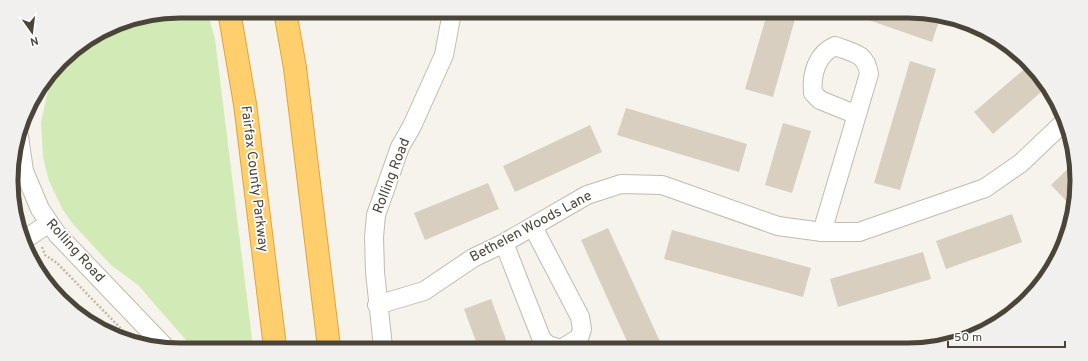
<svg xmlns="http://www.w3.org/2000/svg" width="1088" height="361" viewBox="0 0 1088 361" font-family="Overpass,sans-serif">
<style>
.green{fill:#d2eab5}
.building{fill:#d8cfc1}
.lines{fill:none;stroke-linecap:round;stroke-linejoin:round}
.minor-casing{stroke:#c2bbae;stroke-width:20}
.highway-casing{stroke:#e0a43c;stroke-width:24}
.path{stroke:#c4b79f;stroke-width:2.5;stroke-dasharray:2 2;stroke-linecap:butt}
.minor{stroke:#fff;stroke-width:18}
.highway{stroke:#ffcf6e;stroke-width:22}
.labels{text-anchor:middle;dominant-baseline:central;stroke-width:3.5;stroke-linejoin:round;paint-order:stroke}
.street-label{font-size:14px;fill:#4b4439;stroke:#fff}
.rim{fill:none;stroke:#4b4439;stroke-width:5}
</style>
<rect width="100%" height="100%" fill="#f6f3ec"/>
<path class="green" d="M181 11H207L215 39 253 347H192L138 285 111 265 73 224 63 210 49 181 43 157 41 123 51 76 69 53 116 24Z"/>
<g class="building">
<path d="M767 14H774L795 19 773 97 745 89Z"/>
<path d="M851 14H941V15L932 42Z"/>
<path d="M910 61 936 69 900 190 874 183Z"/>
<path d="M1028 66 1048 86 993 134 974 112Z"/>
<path d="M626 108 747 144 739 172 617 135Z"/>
<path d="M783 123 811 131 792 193 765 185Z"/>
<path d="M590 125 602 152 515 192 503 166Z"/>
<path d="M1074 163V205L1072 207 1051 185Z"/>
<path d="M488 183 499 209 425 240 414 213Z"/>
<path d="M1012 214 1022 242 946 269 936 241Z"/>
<path d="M608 228 663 348H630L581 240Z"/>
<path d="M672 230 811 268 803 297 664 259Z"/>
<path d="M923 252 931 279 838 307 830 279Z"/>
<path d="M491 299 509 348 478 347 464 309Z"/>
</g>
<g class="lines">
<g class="minor-casing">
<g id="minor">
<path d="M19 136 24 171 40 209 57 234 165 347"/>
<path d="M533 227 580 317 582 329 579 338 563 348"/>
<path d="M822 232 869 74C866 53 853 53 835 46 817 54 811 74 813 93L820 100 857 115"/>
<path d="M24 240 49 223"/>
<path d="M504 243 542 340 548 345 558 348"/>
<path d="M377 305 424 291 473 258 504 243 587 195 621 184 662 185 778 226 822 232H859L985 188 1021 163 1063 123"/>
<path d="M383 347 375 272 374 237 376 215 400 147 412 126 444 55 452 12"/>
</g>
</g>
<g class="highway-casing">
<g id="highway">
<path d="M229 11 245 104 275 347"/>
<path d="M285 11 295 68 329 347"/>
</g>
</g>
<g class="path">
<path d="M16 207 24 222"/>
<path d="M42 247 45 255 57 263 132 340"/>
</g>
<use href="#minor" class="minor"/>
<use href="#highway" class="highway"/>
</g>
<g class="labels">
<g class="street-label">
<text transform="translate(392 176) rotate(-69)">Rolling Road</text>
<text transform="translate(254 179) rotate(83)">Fairfax County Parkway</text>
<text transform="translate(531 227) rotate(-28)">Bethelen Woods Lane</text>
<text transform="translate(75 251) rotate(48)">Rolling Road</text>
</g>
</g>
<path d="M0 0H1088V361H0ZM180 18H908A162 162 0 0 1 1070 180V181A162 162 0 0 1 908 343H180A162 162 0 0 1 18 181V180A162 162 0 0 1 180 18Z" fill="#f1f0ef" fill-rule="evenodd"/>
<path class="rim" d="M180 18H908A162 162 0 0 1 1070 180V181A162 162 0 0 1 908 343H180A162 162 0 0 1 18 181V180A162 162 0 0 1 180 18Z"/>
<g transform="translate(32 32) rotate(166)" stroke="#ffffff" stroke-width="3" paint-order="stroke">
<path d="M0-3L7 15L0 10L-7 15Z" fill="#4b4439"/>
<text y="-6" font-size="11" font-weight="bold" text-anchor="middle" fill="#4b4439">N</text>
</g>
<path d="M948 341v6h117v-6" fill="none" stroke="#4b4439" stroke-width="2"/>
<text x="954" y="341" font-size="12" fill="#4b4439" stroke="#ffffff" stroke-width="3" paint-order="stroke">50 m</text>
</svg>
